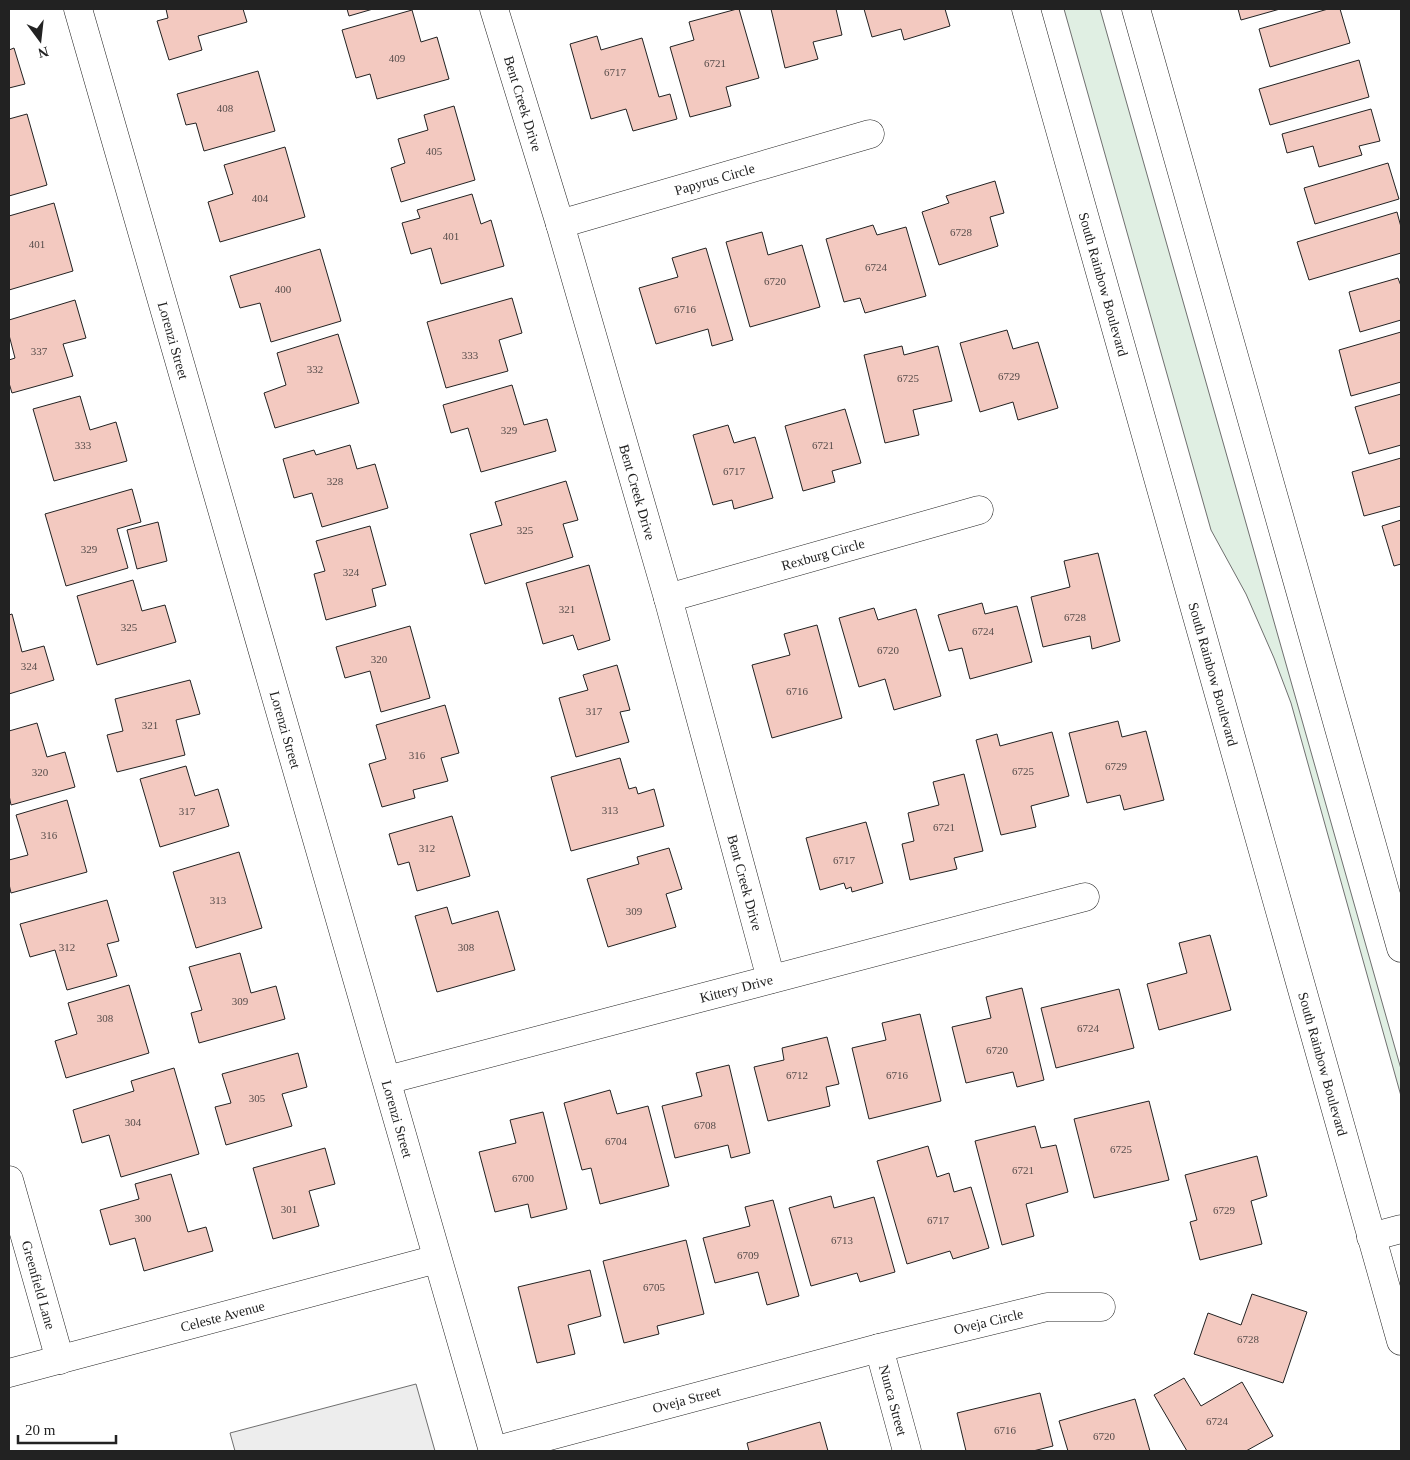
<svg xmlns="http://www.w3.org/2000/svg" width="1410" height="1460" viewBox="0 0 1410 1460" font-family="'Times New Roman',serif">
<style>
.green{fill:#e0efe3;stroke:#6f6f6f}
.parking{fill:#ededed;stroke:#6f6f6f}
.building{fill:#f3c9c0;stroke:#222}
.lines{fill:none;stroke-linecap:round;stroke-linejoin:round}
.minor-casing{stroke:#222;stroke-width:29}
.major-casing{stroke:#222;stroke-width:29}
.minor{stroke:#fff;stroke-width:28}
.major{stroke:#fff;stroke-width:28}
.labels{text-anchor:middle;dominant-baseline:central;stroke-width:4;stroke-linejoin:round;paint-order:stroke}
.number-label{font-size:11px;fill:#564c4a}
.street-label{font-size:14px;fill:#222;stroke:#fff}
</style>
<rect width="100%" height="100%" fill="#fff"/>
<path class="green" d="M1064 9H1100L1401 1069V1096L1291 703 1274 658 1246 594 1211 530Z"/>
<path class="parking" d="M416 1384 435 1451H235L230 1433Z"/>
<g class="building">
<path d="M166 9H243L247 22 198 36 202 50 169 60 157 21 168 18Z"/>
<path d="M347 9H373L349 16Z"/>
<path d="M737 9H739L759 78 726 87 731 106 690 117 670 47 694 40 689 22Z"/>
<path d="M771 9H836L842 35 813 42 818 59 785 68Z"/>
<path d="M864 9H945L950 26 904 40 901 29 872 37Z"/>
<path d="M1238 9H1280L1241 20Z"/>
<path d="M1328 9H1340L1350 43 1270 67 1259 29Z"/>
<path d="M412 10 421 42 437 37 449 79 377 99 370 74 356 78 342 30Z"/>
<path d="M597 36 601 50 642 38 659 97 670 94 677 119 633 131 626 109 591 119 570 44Z"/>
<path d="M14 48 25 84 9 88V50Z"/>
<path d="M1359 60 1369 97 1270 125 1259 89Z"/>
<path d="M258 71 275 131 204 151 196 123 186 125 177 94Z"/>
<path d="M454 106 475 180 401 202 391 168 405 163 398 139 428 130 424 115Z"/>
<path d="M1371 109 1380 141 1359 146 1362 155 1319 167 1313 146 1287 153 1282 134Z"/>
<path d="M27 114 47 185 9 196V119Z"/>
<path d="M285 147 305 217 220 242 208 202 233 194 224 165Z"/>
<path d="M1388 163 1399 199 1315 224 1304 188Z"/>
<path d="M995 181 1004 213 990 217 998 246 939 265 922 212 949 203 946 196Z"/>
<path d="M472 194 481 224 491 220 504 266 441 284 431 248 411 254 402 223 420 218 417 210Z"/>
<path d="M54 203 73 271 9 290V216Z"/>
<path d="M1397 212 1401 227V253L1309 280 1297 242Z"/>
<path d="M873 225 877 235 906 227 926 296 865 313 860 298 844 302 826 239Z"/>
<path d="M762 232 768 255 802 245 820 307 750 327 726 242Z"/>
<path d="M706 248 733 340 712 346 708 329 656 344 639 288 678 277 672 258Z"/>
<path d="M320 249 341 321 271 342 260 303 240 308 230 276Z"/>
<path d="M1398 278 1401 286V320L1360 332 1349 292Z"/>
<path d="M512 298 522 333 499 340 508 371 446 388 427 322Z"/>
<path d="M75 300 86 338 63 344 73 376 12 393 9 383V360L15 358 9 335V320Z"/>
<path d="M1007 330 1013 349 1038 342 1058 408 1018 420 1013 402 980 412 960 343Z"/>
<path d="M1401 332V382L1351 396 1339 350Z"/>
<path d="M338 334 359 403 275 428 264 393 286 385 277 353Z"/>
<path d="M902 346 904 355 938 346 952 401 913 410 919 435 885 443 864 355Z"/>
<path d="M512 385 524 425 547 419 556 451 481 472 468 428 451 433 443 405Z"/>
<path d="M1401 394V445L1369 454 1355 407Z"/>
<path d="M80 396 90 430 116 422 127 461 54 481 33 409Z"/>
<path d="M845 409 861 463 832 471 835 482 803 491 785 426Z"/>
<path d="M728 425 734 443 755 437 773 498 734 509 732 500 713 505 693 435Z"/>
<path d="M350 445 357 469 375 464 388 508 322 527 312 493 294 498 283 459 314 450 316 455Z"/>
<path d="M1401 458V506L1364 516 1352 472Z"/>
<path d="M566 481 578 520 563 524 573 557 485 584 470 534 502 525 495 502Z"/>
<path d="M132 489 141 522 117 529 128 568 66 586 45 514Z"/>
<path d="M1401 520V564L1394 566 1382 526Z"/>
<path d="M158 522 167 561 137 569 127 530Z"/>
<path d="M370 526 386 585 372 589 376 606 326 620 314 574 325 571 316 541Z"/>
<path d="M1098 553 1120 641 1092 649 1090 636 1043 647 1031 597 1070 587 1064 561Z"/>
<path d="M589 565 610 640 578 650 573 635 543 644 526 583Z"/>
<path d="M133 580 142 611 165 605 176 642 97 665 77 596Z"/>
<path d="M982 603 985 614 1017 606 1032 662 970 679 962 648 949 651 938 615Z"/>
<path d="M874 608 878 620 916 609 941 696 894 710 885 679 859 687 839 618Z"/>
<path d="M12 614 22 652 44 646 54 680 9 694V615Z"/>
<path d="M817 625 842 718 772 738 752 665 790 655 784 634Z"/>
<path d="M410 626 430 698 381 712 370 671 345 678 336 647Z"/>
<path d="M617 665 630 710 620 712 629 742 576 757 559 698 588 690 583 675Z"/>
<path d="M190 680 200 714 176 720 185 755 117 772 107 735 123 731 115 699Z"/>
<path d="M445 705 459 753 441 758 448 781 413 790 415 798 382 807 369 764 386 759 376 725Z"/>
<path d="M1118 721 1122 737 1146 731 1164 800 1124 810 1120 795 1087 803 1069 733Z"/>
<path d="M37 723 47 757 65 752 75 787 11 805 9 795V731Z"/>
<path d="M1052 732 1069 796 1031 806 1036 827 1001 835 976 740 997 734 1000 746Z"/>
<path d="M620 758 629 789 636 787 638 794 654 789 664 826 571 851 551 777Z"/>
<path d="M186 766 195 796 218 789 229 826 160 847 140 779Z"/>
<path d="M964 774 983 851 954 858 957 869 910 880 902 844 914 841 908 813 939 805 933 782Z"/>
<path d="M67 800 87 872 11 893 9 884V860L28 855 16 815Z"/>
<path d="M452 816 470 876 417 891 409 862 398 865 389 834Z"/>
<path d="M866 822 883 883 852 892 851 887 846 889 844 883 820 890 806 838Z"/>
<path d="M669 848 682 889 666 894 676 927 608 947 587 879 639 864 637 857Z"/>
<path d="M239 852 262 928 196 948 173 872Z"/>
<path d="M107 900 119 941 107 944 117 976 67 990 55 950 30 957 20 924Z"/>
<path d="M447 907 452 924 498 911 515 970 437 992 415 916Z"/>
<path d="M1210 935 1231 1010 1159 1030 1147 984 1187 973 1179 943Z"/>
<path d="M240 953 251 993 276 986 285 1019 199 1043 191 1013 202 1010 189 967Z"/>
<path d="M129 985 149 1053 66 1078 55 1041 77 1034 68 1003Z"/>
<path d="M1022 988 1044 1080 1017 1087 1013 1072 966 1083 952 1027 991 1018 986 997Z"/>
<path d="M1119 989 1134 1048 1056 1068 1041 1008Z"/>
<path d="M920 1014 941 1101 869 1119 852 1048 886 1040 882 1023Z"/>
<path d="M827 1037 839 1084 826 1087 830 1106 768 1121 754 1067 784 1060 782 1048Z"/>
<path d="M298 1053 307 1087 282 1094 292 1126 226 1145 215 1107 231 1103 222 1074Z"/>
<path d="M729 1065 750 1153 731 1158 728 1145 675 1158 662 1106 702 1096 696 1073Z"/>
<path d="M174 1068 199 1154 121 1177 109 1135 82 1143 73 1110 134 1091 131 1081Z"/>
<path d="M610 1090 617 1114 648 1106 669 1186 600 1204 591 1168 582 1170 564 1103Z"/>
<path d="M1149 1101 1169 1180 1094 1198 1074 1119Z"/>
<path d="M543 1112 567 1209 531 1218 528 1204 495 1212 479 1152 516 1143 510 1120Z"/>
<path d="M1035 1126 1041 1148 1056 1145 1068 1192 1026 1204 1034 1236 1002 1245 975 1141Z"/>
<path d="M928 1146 937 1177 949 1173 954 1192 971 1187 989 1248 953 1259 950 1251 907 1264 877 1161Z"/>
<path d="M325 1148 335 1184 309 1191 319 1226 273 1239 253 1168Z"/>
<path d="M1257 1156 1267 1196 1251 1201 1262 1244 1200 1260 1190 1222 1197 1220 1185 1175Z"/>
<path d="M171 1174 188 1232 206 1227 213 1251 144 1271 135 1238 110 1245 100 1210 139 1199 135 1184Z"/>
<path d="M831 1196 834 1208 874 1197 895 1272 860 1282 857 1273 811 1286 789 1208Z"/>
<path d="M773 1200 799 1296 767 1305 758 1272 715 1283 703 1238 750 1226 745 1207Z"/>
<path d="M686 1240 704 1314 657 1326 659 1334 624 1343 603 1261Z"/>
<path d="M590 1270 601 1316 568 1325 575 1354 537 1363 518 1287Z"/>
<path d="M1252 1294 1307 1312 1283 1383 1194 1354 1208 1313 1241 1325Z"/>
<path d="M1184 1378 1201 1406 1242 1382 1273 1436 1246 1451H1187L1154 1395Z"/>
<path d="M1040 1393 1053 1446 1033 1451H966L957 1413Z"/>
<path d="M1135 1399 1150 1451H1068L1059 1421Z"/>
<path d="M820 1422 828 1451H749L747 1443Z"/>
</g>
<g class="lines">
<g class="minor-casing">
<g id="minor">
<path id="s1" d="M78 9 493 1451"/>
<path id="s2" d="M494 9 560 224 668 598 771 979"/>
<path id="s3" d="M560 224 870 134"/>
<path id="s4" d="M668 598 979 510"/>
<path id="s5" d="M387 1080 1085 897"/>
<path id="s6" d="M9 1180 60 1360"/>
<path d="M1371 1237 1401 1229"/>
<path id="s7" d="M879 1348 907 1451"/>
<path id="s8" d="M9 1373 437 1259"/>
<path id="s9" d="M493 1451 879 1348 1047 1307H1101"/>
</g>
</g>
<g class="major-casing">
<g id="major">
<path id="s10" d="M1026 9 1401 1341"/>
<path d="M1136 9 1401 948"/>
</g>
</g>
<use href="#minor" class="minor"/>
<use href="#major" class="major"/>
</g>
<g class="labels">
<g class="number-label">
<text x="397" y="58">409</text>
<text x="715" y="63">6721</text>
<text x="615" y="72">6717</text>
<text x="225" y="108">408</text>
<text x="434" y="151">405</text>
<text x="260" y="198">404</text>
<text x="961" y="232">6728</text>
<text x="451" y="236">401</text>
<text x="37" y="244">401</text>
<text x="876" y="267">6724</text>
<text x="775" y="281">6720</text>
<text x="283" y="289">400</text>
<text x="685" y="309">6716</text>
<text x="39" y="351">337</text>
<text x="470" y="355">333</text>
<text x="315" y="369">332</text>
<text x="1009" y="376">6729</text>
<text x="908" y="378">6725</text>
<text x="509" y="430">329</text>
<text x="83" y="445">333</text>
<text x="823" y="445">6721</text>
<text x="734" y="471">6717</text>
<text x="335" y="481">328</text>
<text x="525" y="530">325</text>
<text x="89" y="549">329</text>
<text x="351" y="572">324</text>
<text x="567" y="609">321</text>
<text x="1075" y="617">6728</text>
<text x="129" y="627">325</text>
<text x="983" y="631">6724</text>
<text x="888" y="650">6720</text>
<text x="379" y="659">320</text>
<text x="29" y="666">324</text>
<text x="797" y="691">6716</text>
<text x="594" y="711">317</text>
<text x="150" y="725">321</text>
<text x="417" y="755">316</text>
<text x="1116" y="766">6729</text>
<text x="1023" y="771">6725</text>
<text x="40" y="772">320</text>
<text x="610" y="810">313</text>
<text x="187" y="811">317</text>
<text x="944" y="827">6721</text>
<text x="49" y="835">316</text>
<text x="427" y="848">312</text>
<text x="844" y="860">6717</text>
<text x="218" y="900">313</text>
<text x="634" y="911">309</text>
<text x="67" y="947">312</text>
<text x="466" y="947">308</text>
<text x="240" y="1001">309</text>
<text x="105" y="1018">308</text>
<text x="1088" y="1028">6724</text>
<text x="997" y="1050">6720</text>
<text x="797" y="1075">6712</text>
<text x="897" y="1075">6716</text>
<text x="257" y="1098">305</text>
<text x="133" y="1122">304</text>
<text x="705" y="1125">6708</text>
<text x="616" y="1141">6704</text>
<text x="1121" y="1149">6725</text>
<text x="1023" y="1170">6721</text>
<text x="523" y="1178">6700</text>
<text x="289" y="1209">301</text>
<text x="1224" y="1210">6729</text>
<text x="143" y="1218">300</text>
<text x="938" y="1220">6717</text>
<text x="842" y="1240">6713</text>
<text x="748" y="1255">6709</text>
<text x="654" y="1287">6705</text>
<text x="1248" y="1339">6728</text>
<text x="1217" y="1421">6724</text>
<text x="1005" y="1430">6716</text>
<text x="1104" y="1436">6720</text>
</g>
<g class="street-label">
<text stroke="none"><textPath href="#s2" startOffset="99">Bent Creek Drive</textPath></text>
<text stroke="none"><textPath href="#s3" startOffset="161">Papyrus Circle</textPath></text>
<text stroke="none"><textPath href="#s10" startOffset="286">South Rainbow Boulevard</textPath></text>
<text stroke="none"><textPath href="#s1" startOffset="345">Lorenzi Street</textPath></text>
<text stroke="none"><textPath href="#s2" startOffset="504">Bent Creek Drive</textPath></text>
<text stroke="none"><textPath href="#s4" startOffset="161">Rexburg Circle</textPath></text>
<text stroke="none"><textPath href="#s10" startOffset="691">South Rainbow Boulevard</textPath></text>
<text stroke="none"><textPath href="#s1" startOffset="750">Lorenzi Street</textPath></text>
<text stroke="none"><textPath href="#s2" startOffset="909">Bent Creek Drive</textPath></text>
<text stroke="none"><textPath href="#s5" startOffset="361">Kittery Drive</textPath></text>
<text stroke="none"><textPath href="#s10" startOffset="1096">South Rainbow Boulevard</textPath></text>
<text stroke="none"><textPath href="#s1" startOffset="1155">Lorenzi Street</textPath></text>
<text stroke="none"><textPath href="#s6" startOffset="109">Greenfield Lane</textPath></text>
<text stroke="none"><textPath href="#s8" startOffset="221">Celeste Avenue</textPath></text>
<text stroke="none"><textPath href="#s9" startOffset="512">Oveja Circle</textPath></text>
<text stroke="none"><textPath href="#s9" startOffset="200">Oveja Street</textPath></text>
<text stroke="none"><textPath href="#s7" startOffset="54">Nunca Street</textPath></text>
</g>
</g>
<rect width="1410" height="1460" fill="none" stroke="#222222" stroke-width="20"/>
<g transform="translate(40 40) rotate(165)" stroke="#ffffff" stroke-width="4" paint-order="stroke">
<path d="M0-4L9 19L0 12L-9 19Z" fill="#222222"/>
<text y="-8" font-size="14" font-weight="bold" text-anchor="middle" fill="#222222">N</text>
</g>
<path d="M18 1435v8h98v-8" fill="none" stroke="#222222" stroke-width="2.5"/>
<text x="25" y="1435" font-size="15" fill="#222222" stroke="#ffffff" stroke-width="4" paint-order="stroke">20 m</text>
</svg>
